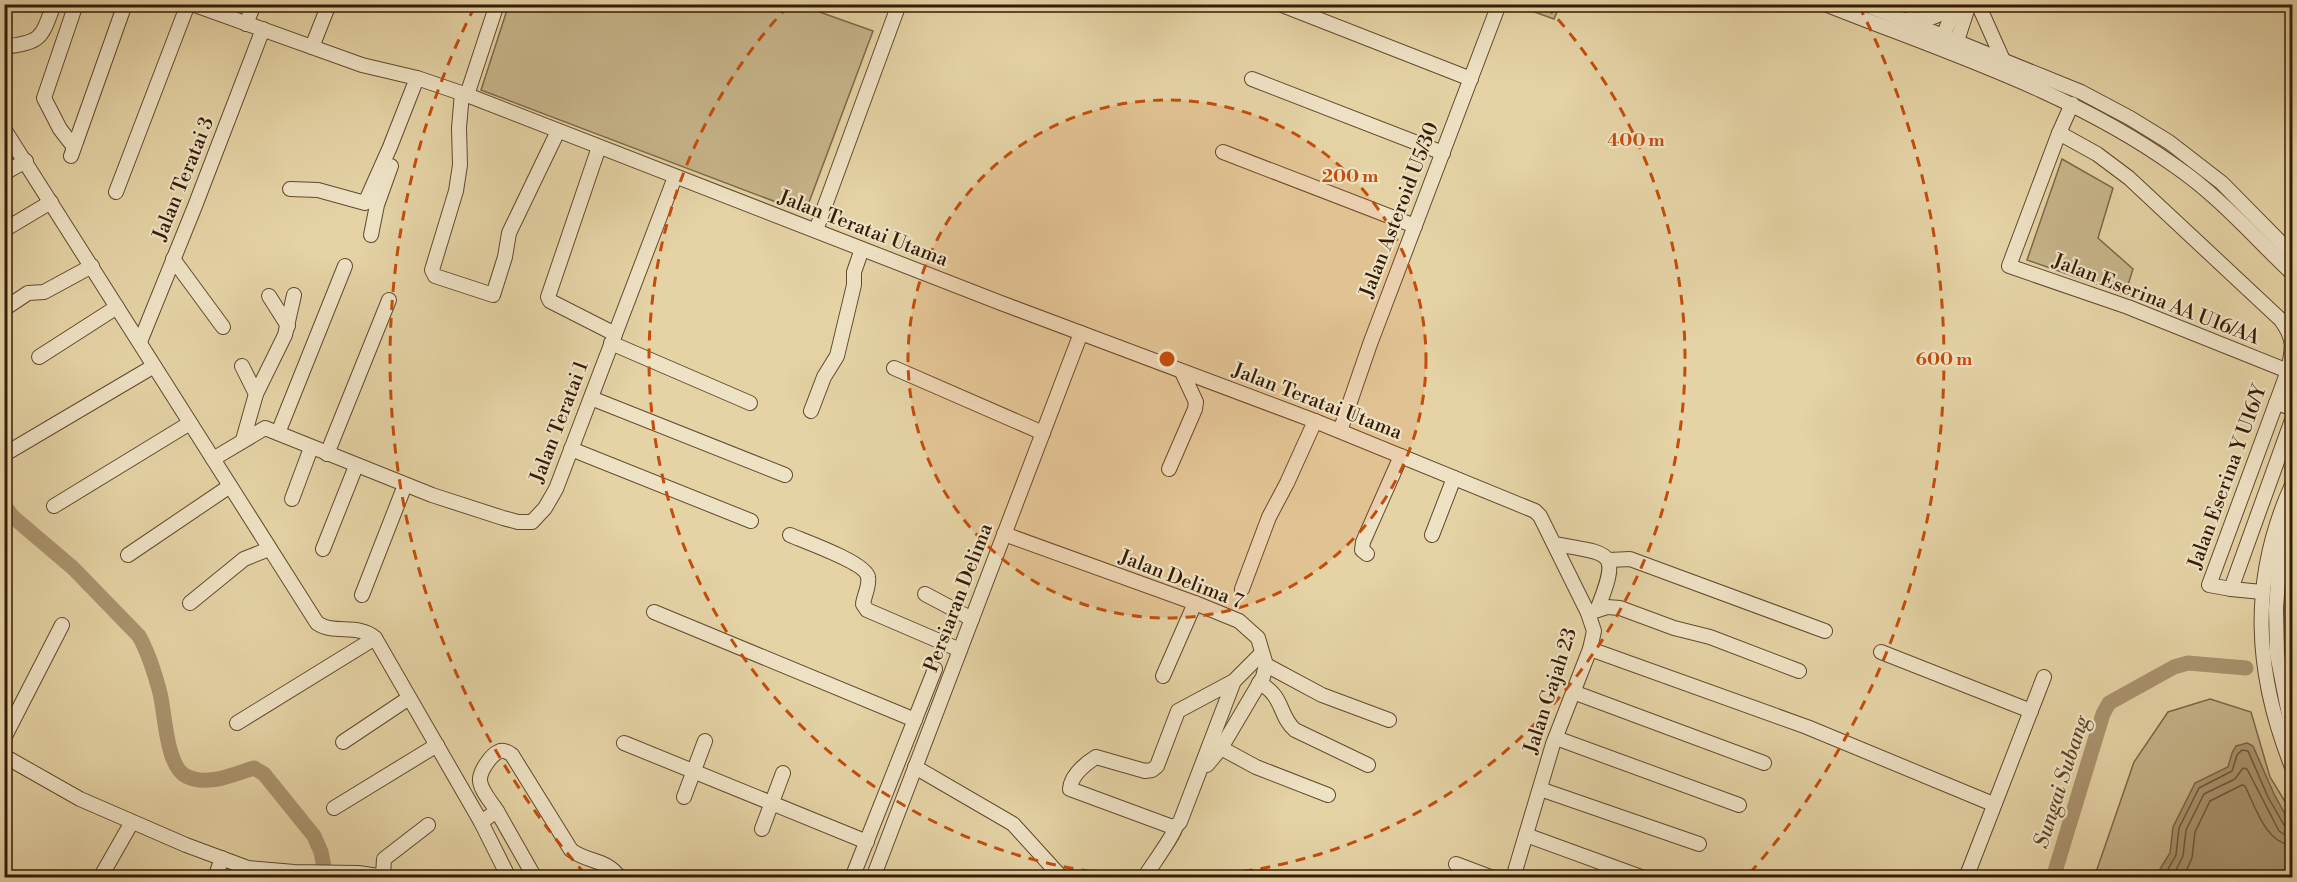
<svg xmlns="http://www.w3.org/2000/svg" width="2297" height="882" viewBox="0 0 2297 882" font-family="'Libre Bodoni',serif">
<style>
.green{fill:#c7b48a;stroke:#7e6848;stroke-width:1.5}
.water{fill:#aa946f;stroke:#7c6445;stroke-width:1.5}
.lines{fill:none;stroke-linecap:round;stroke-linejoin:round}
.shore{stroke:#70583a;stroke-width:1.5}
.river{stroke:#aa946f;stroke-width:15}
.minor-casing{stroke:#62492e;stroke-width:16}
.minor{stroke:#eee2c4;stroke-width:14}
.ring{fill:none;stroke:#c44d0b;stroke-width:3;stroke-dasharray:10 8}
.labels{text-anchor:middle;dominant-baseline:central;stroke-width:4.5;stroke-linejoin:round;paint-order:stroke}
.street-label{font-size:20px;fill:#361b06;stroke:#eee2c4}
.water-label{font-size:21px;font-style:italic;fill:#5f452b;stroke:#eee2c4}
.centre{fill:#c44d0b;stroke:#eee2c4;stroke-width:3}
.ring-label{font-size:18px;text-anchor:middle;font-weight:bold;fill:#c44d0b;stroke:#eee2c4;stroke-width:4.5;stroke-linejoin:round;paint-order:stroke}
</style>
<rect width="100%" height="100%" fill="#e5d3a5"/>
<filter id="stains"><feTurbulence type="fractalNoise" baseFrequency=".00333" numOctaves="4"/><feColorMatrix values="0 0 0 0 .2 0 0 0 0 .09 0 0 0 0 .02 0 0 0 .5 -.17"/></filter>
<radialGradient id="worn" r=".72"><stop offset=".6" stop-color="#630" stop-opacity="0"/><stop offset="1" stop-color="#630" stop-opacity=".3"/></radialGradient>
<g class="green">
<path d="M509 4 800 5 873 31 805 213 481 90Z"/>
<path d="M1515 5 1560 4V5L1554 19Z"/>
<path d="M2062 159 2113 188 2098 238 2133 269 2125 294 2027 260Z"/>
<path d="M2210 699 2251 712 2270 777 2292 813V877L2094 878 2134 762 2168 712Z"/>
</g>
<path class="water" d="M2247 743 2253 746 2274 794 2292 827V877H2155L2170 853 2173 827 2195 783 2228 767 2232 753 2236 746Z"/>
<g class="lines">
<g class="shore">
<path d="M2163 878 2176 855 2179 828 2199 788 2232 771 2237 755 2242 750 2248 751 2268 797 2284 825 2292 829"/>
<path d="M2172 878 2183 856 2186 830 2204 794 2235 779 2243 768 2247 769 2279 831 2285 835 2292 836"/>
<path d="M2183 878 2192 858 2195 832 2210 801 2242 785 2245 786C2255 806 2266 844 2292 845"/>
</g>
<g class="river">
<path d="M4 505 13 517 73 568 139 636C149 654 155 674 160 693 165 713 166 766 186 776 207 787 234 774 254 768L264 774 314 836 321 852 326 878"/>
<path d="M2053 878 2103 714 2109 703 2174 667 2188 663 2246 668"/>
</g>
<g class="minor-casing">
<g id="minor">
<path d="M192 4 362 65 417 78 467 95 1001 303 1315 421 1535 511 1540 516 1588 613 1594 631 1590 649 1553 744 1513 878"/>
<path d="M1825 4C1945 52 2070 91 2175 166 2219 196 2254 237 2292 273"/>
<path d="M1864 4 2081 92 2130 118 2169 142 2222 183 2292 254"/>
<path d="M1978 4 2003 60"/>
<path d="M1282 5 1471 79"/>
<path d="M1909 19C1924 20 1942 19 1951 4"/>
<path d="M246 24 254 4"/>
<path d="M1940 44 1956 4"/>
<path d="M4 47C42 42 41 39 54 4"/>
<path d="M312 47 329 4"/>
<path d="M1954 50 1969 4"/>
<path d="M1252 79 1443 153"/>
<path d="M462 93 459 128 460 165 456 191 432 270 435 276 493 295 505 257 509 233 558 131"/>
<path d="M467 95 497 4"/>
<path d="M2072 104 2059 133 2009 266 2128 307 2288 371"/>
<path d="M4 129 317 623C334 635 358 623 375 638L481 822 509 878"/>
<path d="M2059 133 2097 154 2129 178 2281 320C2295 339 2293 348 2288 371L2209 585 2231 589 2262 592"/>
<path d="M74 147 60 129 44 98 76 4"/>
<path d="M599 147 548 297 550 301 615 334"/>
<path d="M1223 152 1415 226"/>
<path d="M71 156 125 4"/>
<path d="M4 173 26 161"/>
<path d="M290 189 318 190 365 203 390 147 417 78"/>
<path d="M116 192 188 4"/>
<path d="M4 230 51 202"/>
<path d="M816 230 899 4"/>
<path d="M371 235 377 205 391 166"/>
<path d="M173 259 223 327"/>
<path d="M269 296 288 326"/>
<path d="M4 309 28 293 44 292 92 266"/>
<path d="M140 342 195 206 263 29"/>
<path d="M611 343 750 403"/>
<path d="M39 357 117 307"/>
<path d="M242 366 256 394"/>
<path d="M894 368 1043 433"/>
<path d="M591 398 785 475"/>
<path d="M2276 403 2292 408"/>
<path d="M811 411 824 377 837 356 854 285V272L862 249"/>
<path d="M1340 431 1370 344 1499 4"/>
<path d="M278 433 345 266"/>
<path d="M243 440 256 394 285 335 294 295"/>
<path d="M571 449 751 521"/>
<path d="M10 451 154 366"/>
<path d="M327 454 389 300"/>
<path d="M213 459 265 428 432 495 503 518 518 522H532L545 508 556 489 675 177"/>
<path d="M1169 469 1195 409 1196 402 1182 372"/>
<path d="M2292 485C2249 580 2254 672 2292 767"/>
<path d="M292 499 311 448"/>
<path d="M54 506 190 423"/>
<path d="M2292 516 2280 554 2276 608 2277 654 2292 730"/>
<path d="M1004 534 1195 603 1239 621 1258 638 1266 665 1263 677 1221 748 1207 765"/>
<path d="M790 535C804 541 866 563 868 577 870 585 864 596 863 604L867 610 960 650"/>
<path d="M1432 535 1454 478"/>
<path d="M1554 544C1612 554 1621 550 1597 610"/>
<path d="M323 549 356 466"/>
<path d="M1367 554 1362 550 1363 542 1401 456"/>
<path d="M128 555 230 486"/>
<path d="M1609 560 1630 559 1825 631"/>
<path d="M1242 589 1269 517 1287 483 1315 421"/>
<path d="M2231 589 2292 420"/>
<path d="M925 594 972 619"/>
<path d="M362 595 405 485"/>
<path d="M190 603 244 559 269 549"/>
<path d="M654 612 915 720"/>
<path d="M1588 613 1607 607 1620 608 1674 628 1710 637 1799 671"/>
<path d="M1590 649 1807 727 1993 804"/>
<path d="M1881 652 2031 711"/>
<path d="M1266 665 1322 695 1389 720"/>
<path d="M1163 676 1195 603"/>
<path d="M1234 681 1180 822 1176 826H1170L1070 789C1071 775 1085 764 1096 757L1145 771 1152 770 1157 766 1178 711 1234 681 1262 653"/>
<path d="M1259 683C1284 695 1279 717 1295 730L1368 765"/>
<path d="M1573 692 1764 763"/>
<path d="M237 723 375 638"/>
<path d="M4 738 62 625"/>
<path d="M1556 738 1739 805"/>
<path d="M343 742 409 698"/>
<path d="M624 743 867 842"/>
<path d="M1221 748 1256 767 1328 795"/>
<path d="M4 756 80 799 186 845 248 868 294 872 358 873 392 878"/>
<path d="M915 767 1013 824 1062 878"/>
<path d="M1540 789 1699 844"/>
<path d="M684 797 705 741"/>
<path d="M334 808 437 745"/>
<path d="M497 811 535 878"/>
<path d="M481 822 497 811C492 803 481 791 480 781 479 772 491 755 498 752 503 749 508 752 512 755L571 850C588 863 606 858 620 878"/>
<path d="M762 829 783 773"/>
<path d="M1526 835 1644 878"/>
<path d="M1456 864 1493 878"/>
<path d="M383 875 384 859 428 825"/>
<path d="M100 878 132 822"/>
<path d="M215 878 222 858"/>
<path d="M852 878 935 669"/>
<path d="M873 878 1081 333"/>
<path d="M1144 878C1150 868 1175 834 1176 826"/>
<path d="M1966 878 2044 677"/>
</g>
</g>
<use href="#minor" class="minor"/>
</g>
<circle cx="1167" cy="359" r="259" fill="#c44d0b" fill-opacity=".12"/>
<g class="ring">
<circle cx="1167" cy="359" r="259"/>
<path d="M1546 6A518 518 0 1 1 788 6"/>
<path d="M585 874A777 777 0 0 1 475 6M1859 6A777 777 0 0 1 1749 874"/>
</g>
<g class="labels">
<g class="street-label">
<text transform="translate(184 179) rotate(-68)">Jalan Teratai 3</text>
<text transform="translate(1400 210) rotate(-69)">Jalan Asteroid U5/30</text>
<text transform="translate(863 229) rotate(21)">Jalan Teratai Utama</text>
<text transform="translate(2156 300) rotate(21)">Jalan Eserina AA U16/AA</text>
<text transform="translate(1317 402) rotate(21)">Jalan Teratai Utama</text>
<text transform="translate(560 422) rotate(-69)">Jalan Teratai 1</text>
<text transform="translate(2228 477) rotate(-70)">Jalan Eserina Y U16/Y</text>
<text transform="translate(1181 580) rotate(21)">Jalan Delima 7</text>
<text transform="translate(959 598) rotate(-69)">Persiaran Delima</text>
<text transform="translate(1551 691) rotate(-72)">Jalan Gajah 23</text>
</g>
<g class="water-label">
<text transform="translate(2062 782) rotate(-72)">Sungai Subang</text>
</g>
</g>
<circle cx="1167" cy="359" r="9" class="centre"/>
<g class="ring-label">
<text x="1636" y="146">400 m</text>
<text x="1350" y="182">200 m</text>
<text x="1944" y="365">600 m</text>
</g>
<rect width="2297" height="882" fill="none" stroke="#e5d3a5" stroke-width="24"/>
<rect x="6" y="6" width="2285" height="870" fill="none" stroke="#361b06" stroke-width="3"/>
<rect x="12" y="12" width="2273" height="858" fill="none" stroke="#361b06" stroke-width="1.5"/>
<rect width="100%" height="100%" filter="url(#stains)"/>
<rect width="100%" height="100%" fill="url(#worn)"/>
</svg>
